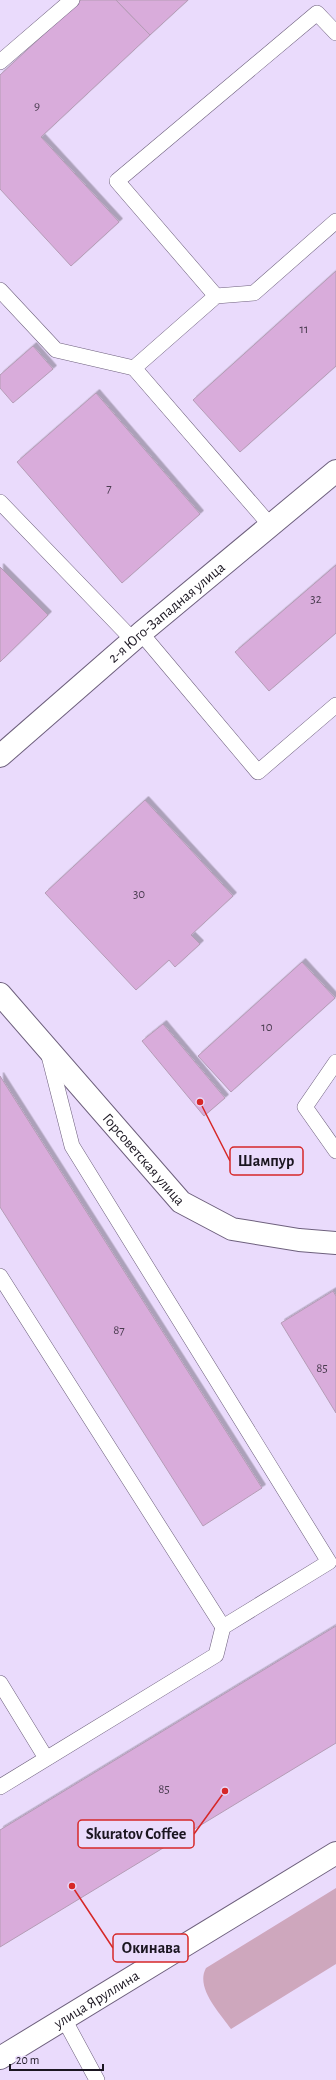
<svg xmlns="http://www.w3.org/2000/svg" width="336" height="2080" viewBox="0 0 336 2080" font-family="'Alegreya Sans',sans-serif">
<style>
.green{fill:#cea7bd}
.building{fill:#d9acdb;stroke:#b59cb6;filter:url(#shadow)}
.lines{fill:none;stroke-linecap:round;stroke-linejoin:round}
.service-casing{stroke:#6e607d;stroke-width:16}
.minor-casing{stroke:#6e607d;stroke-width:24}
.tertiary-casing{stroke:#6e607d;stroke-width:24}
.service{stroke:#fff;stroke-width:15}
.minor{stroke:#fff;stroke-width:22}
.tertiary{stroke:#fff;stroke-width:22}
.labels{text-anchor:middle;dominant-baseline:central;stroke-width:3;stroke-linejoin:round;paint-order:stroke}
.number-label{font-size:13px;fill:#4a3c50}
.street-label{font-size:15px;fill:#1b1621;stroke:#eadbfc}
.leader{fill:none;stroke:#d62828;stroke-width:1.5}
.callout-dot{fill:#d62828;stroke:#eadbfc;stroke-width:1.5}
.callout{fill:#eadbfc;stroke:#d62828;stroke-width:1.5}
.callout-label{font-size:16px;text-anchor:middle;font-weight:bold;fill:#1b1621}
</style>
<defs>
<filter id="shadow"><feDropShadow dx="3.5" dy="-3.5" stdDeviation="0" flood-color="#0004"/></filter>
</defs>
<rect width="100%" height="100%" fill="#eadbfc"/>
<path class="green" d="M336 1888V1964L231 2029C220 2013 195 1988 206 1968Z"/>
<g class="building">
<path d="M81 0H116L150 35 41 137 119 222 71 266 0 189V75Z"/>
<path d="M116 0H188L150 35Z"/>
<path d="M336 271V366L240 452 193 400Z"/>
<path d="M33 346 53 369 13 403 0 388V375Z"/>
<path d="M96 393 200 514 122 583 17 462Z"/>
<path d="M336 565V633L269 691 235 652Z"/>
<path d="M0 567 48 615 0 662Z"/>
<path d="M145 800 233 896 191 935 200 944 175 967 169 960 136 990 45 893Z"/>
<path d="M302 962 335 998 231 1092 198 1056Z"/>
<path d="M163 1024 225 1098 204 1116 142 1041Z"/>
<path d="M0 1076 262 1488 203 1526 0 1207Z"/>
<path d="M333 1291 336 1296V1413L281 1323Z"/>
<path d="M336 1626V1743L0 1947V1830Z"/>
</g>
<g class="lines">
<g class="service-casing">
<g id="service">
<path d="M0 62 72 0"/>
<path d="M0 290 56 350 134 368"/>
<path d="M216 296 117 181 317 13 336 33"/>
<path d="M0 502 133 640"/>
<path d="M270 525 134 368 216 296 254 293 336 221"/>
<path d="M141 633 258 772 336 705"/>
<path d="M336 1062 305 1107 336 1151"/>
<path d="M0 1276 223 1627"/>
<path d="M0 1683 46 1758"/>
<path d="M0 1787 216 1655 223 1627 329 1562 72 1146 48 1052"/>
<path d="M64 2019 97 2080"/>
</g>
</g>
<g class="minor-casing">
<g id="minor">
<path id="s1" d="M0 994 181 1202 232 1229 299 1240 336 1243"/>
<path id="s2" d="M0 2058 336 1853"/>
</g>
</g>
<g class="tertiary-casing">
<g id="tertiary">
<path id="s3" d="M0 756 141 633 336 471"/>
</g>
</g>
<use href="#service" class="service"/>
<use href="#minor" class="minor"/>
<use href="#tertiary" class="tertiary"/>
</g>
<g class="labels">
<g class="number-label">
<text x="37" y="106">9</text>
<text x="304" y="329">11</text>
<text x="109" y="488">7</text>
<text x="316" y="599">32</text>
<text x="139" y="894">30</text>
<text x="267" y="1027">10</text>
<text x="119" y="1330">87</text>
<text x="322" y="1368">85</text>
<text x="164" y="1789">85</text>
</g>
<g class="street-label">
<text stroke="none"><textPath href="#s3" startOffset="220">2-я Юго-Западная улица</textPath></text>
<text stroke="none"><textPath href="#s1" startOffset="219">Горсоветская улица</textPath></text>
<text stroke="none"><textPath href="#s2" startOffset="113">улица Яруллина</textPath></text>
</g>
</g>
<path class="leader" d="M200 1102L230 1161M225 1791L194 1834M72 1886L113 1948"/>
<g class="callout-dot">
<circle cx="200" cy="1102" r="4"/>
<circle cx="225" cy="1791" r="4"/>
<circle cx="72" cy="1886" r="4"/>
</g>
<g class="callout">
<rect x="230" y="1147" width="73" height="28" rx="4"/>
<rect x="78" y="1820" width="116" height="28" rx="4"/>
<rect x="113" y="1934" width="75" height="28" rx="4"/>
</g>
<g class="callout-label">
<text x="266" y="1166">Шампур</text>
<text x="136" y="1839">Skuratov Coffee</text>
<text x="151" y="1953">Окинава</text>
</g>
<path d="M10 2064v6h93v-6" fill="none" stroke="#1b1621" stroke-width="2"/>
<text x="16" y="2064" font-size="12" fill="#1b1621" stroke="#eadbfc" stroke-width="3" paint-order="stroke">20 m</text>
</svg>
